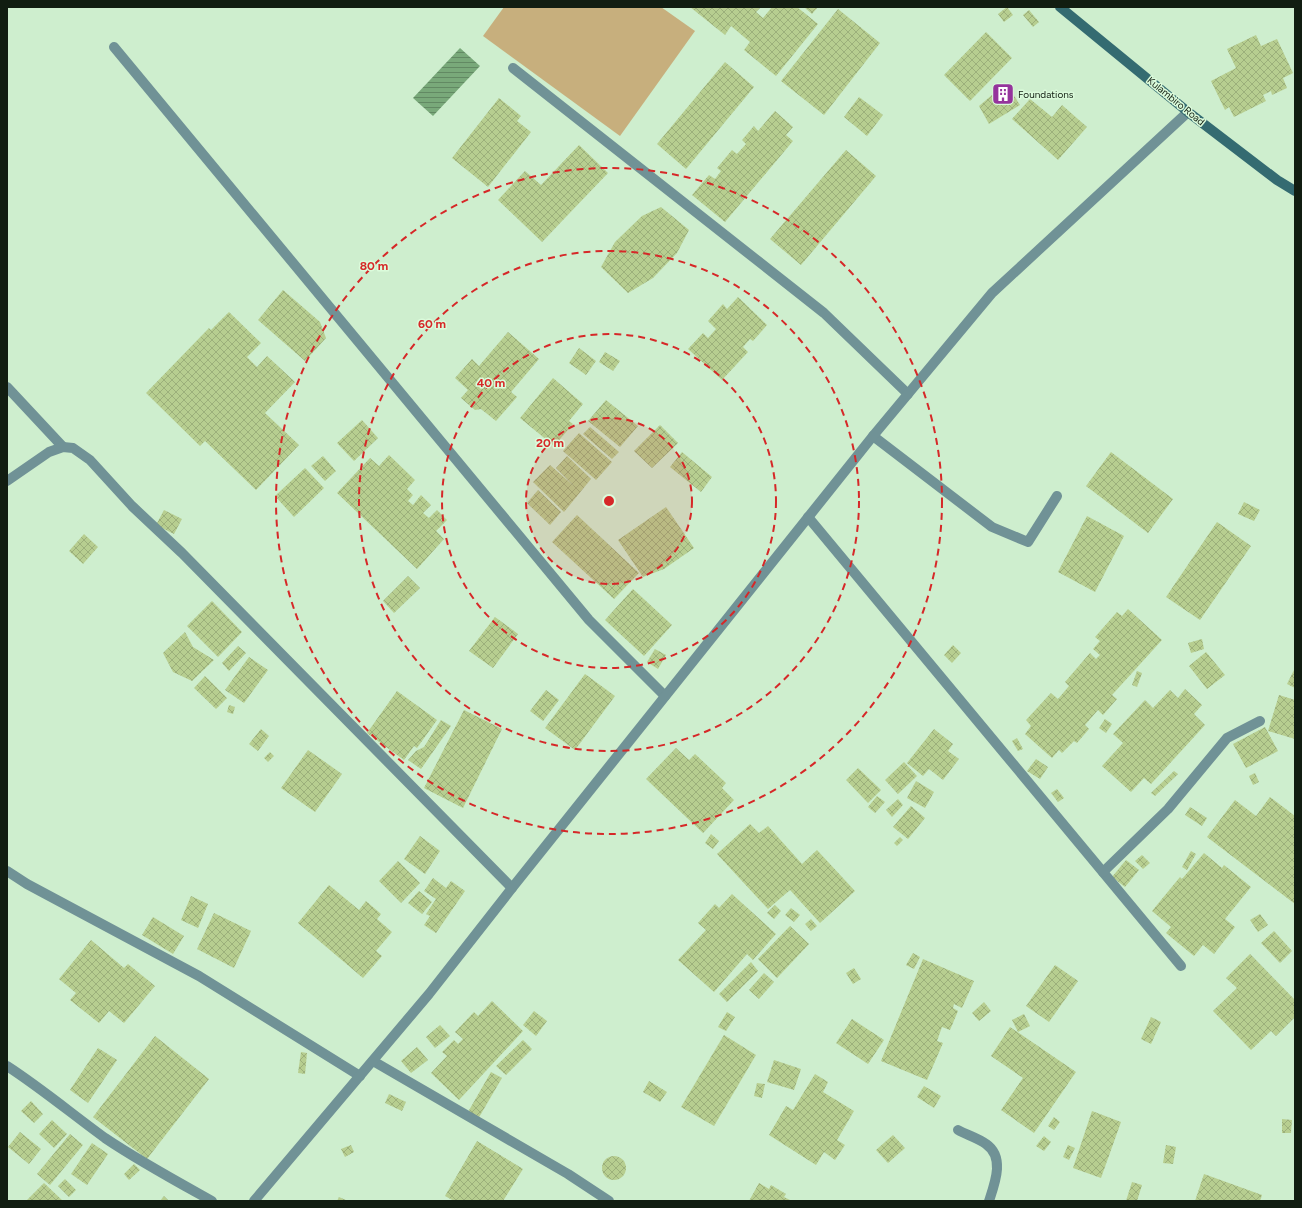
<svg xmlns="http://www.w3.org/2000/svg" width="1302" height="1208" viewBox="0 0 1302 1208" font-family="Figtree,sans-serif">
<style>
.grass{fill:#c7af7d}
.water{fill:url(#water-rules)}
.building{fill:url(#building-cross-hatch)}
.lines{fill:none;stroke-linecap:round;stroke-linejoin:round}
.lane{stroke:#709296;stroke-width:10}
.street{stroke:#709296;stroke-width:10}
.secondary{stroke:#346b71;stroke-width:10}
.ring{fill:none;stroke:#d62828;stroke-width:2;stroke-dasharray:7 5}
.labels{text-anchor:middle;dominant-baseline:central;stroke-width:3;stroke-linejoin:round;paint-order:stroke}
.poi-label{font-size:10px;fill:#111d11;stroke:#dbfbdb;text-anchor:start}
.street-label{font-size:10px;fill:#111d11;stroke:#dbfbdb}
.centre{fill:#d62828;stroke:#dbfbdb;stroke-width:2}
.ring-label{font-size:12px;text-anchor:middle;font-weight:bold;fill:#d62828;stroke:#dbfbdb;stroke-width:3;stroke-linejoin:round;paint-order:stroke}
</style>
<defs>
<pattern id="water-rules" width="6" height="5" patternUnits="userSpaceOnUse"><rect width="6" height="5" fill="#79a97a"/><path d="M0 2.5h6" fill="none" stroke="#628963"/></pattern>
<pattern id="building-cross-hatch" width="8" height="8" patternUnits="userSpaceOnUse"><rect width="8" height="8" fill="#b7ce90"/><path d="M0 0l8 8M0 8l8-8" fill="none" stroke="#9cb07b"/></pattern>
</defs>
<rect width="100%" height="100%" fill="#ceeece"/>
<path class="grass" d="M504 7H661L695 31 620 136 483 36Z"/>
<path class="water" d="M460 48 480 66 433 116 413 98Z"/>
<g class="building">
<path d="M690 7H761L756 12 763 18 772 7H797L818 24 776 76 744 50 750 42 731 26 725 35Z"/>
<path d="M804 7H818L812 14Z"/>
<path d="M1007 7 1013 15 1004 22 998 14Z"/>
<path d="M838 9 880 43 824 115 781 81Z"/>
<path d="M1029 10 1039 22 1033 27 1023 15Z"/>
<path d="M986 32 1012 58 970 101 944 75Z"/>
<path d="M1256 35 1261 46 1277 39 1293 73 1283 78 1287 88 1272 95 1271 91 1263 95 1266 101 1234 117 1229 107 1225 110 1211 81 1236 68 1227 49Z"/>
<path d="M725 62 754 87 686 169 657 144Z"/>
<path d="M1006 83 1020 105 989 124 979 106Z"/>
<path d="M859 97 883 115 867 136 844 117Z"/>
<path d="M499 98 521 116 517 121 531 132 488 187 452 158Z"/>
<path d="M1030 99 1052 117 1062 105 1087 127 1058 160 1012 119Z"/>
<path d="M775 111 793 127 786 135 793 141 725 222 692 195 709 175 715 179 721 171 717 168 732 150 737 154 746 144 742 140 754 126 758 131Z"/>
<path d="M579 145 608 173 542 242 498 200 525 171 541 185Z"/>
<path d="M846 150 876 176 801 265 770 239Z"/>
<path d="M661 207 689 230 677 253 653 278 628 293 601 267 615 242 642 216Z"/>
<path d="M283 290 320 322 326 338 305 361 258 320Z"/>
<path d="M738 297 767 325 753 341 750 339 743 347 748 352 722 380 688 349 703 333 708 338 716 329 708 321 723 304 727 309Z"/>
<path d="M229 312 261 343 247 357 257 367 267 356 295 382 265 413 299 445 256 490 205 441 200 446 146 393 209 328 211 330Z"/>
<path d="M508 332 539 359 511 392 517 397 496 421 481 409 475 410 461 398 468 390 455 378 472 359 479 366Z"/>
<path d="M579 348 596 361 586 375 569 363Z"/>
<path d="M605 352 620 361 613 371 599 362Z"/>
<path d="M553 378 583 404 569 421 573 424 554 446 520 418Z"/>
<path d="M606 400 638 426 620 447 588 421Z"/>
<path d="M362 420 378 438 354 461 337 443Z"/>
<path d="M660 425 678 443 652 468 634 451Z"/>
<path d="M590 427 619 452 612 459 583 434Z"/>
<path d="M579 433 612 462 596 480 563 451Z"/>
<path d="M682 452 712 477 701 492 670 467Z"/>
<path d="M1111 452 1173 499 1148 533 1086 486Z"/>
<path d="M389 455 415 480 407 489 413 495 408 501 413 505 421 495 431 505 423 513 429 518 437 510 447 520 436 531 444 539 417 569 337 493 370 458 379 466Z"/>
<path d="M323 456 336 471 325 481 311 466Z"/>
<path d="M567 456 591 479 564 512 533 482 550 465 574 486 556 468Z"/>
<path d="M305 468 324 488 294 517 275 496Z"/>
<path d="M538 490 561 512 550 525 527 503Z"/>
<path d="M1244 502 1260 510 1254 521 1238 514Z"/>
<path d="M666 507 694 548 664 569 643 577 618 540Z"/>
<path d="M164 510 182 519 174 534 156 525Z"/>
<path d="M577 515 639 573 614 599 552 542Z"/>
<path d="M1087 516 1124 536 1095 592 1058 572Z"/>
<path d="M1217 522 1251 546 1200 620 1166 597Z"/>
<path d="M84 534 98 547 83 564 69 551Z"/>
<path d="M408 576 420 588 394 613 383 601Z"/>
<path d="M633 589 672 625 644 656 605 620Z"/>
<path d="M212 601 242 632 218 657 187 626Z"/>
<path d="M1128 609 1162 640 1112 695 1117 699 1103 715 1098 710 1085 725 1089 729 1077 743 1074 741 1062 753 1059 750 1052 758 1025 734 1031 726 1026 720 1051 693 1058 699 1069 686 1065 682 1090 653 1096 659 1100 655 1093 649 1100 641 1095 637 1117 612 1122 616Z"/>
<path d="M495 617 518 634 493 668 469 651Z"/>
<path d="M185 632 193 647 214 660 192 681 173 672 163 653Z"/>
<path d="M1202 639 1204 649 1191 653 1188 643Z"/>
<path d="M953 645 961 653 952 663 944 655Z"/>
<path d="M238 646 246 653 229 671 222 663Z"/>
<path d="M655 649 666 655 658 669 647 662Z"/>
<path d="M1206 652 1225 675 1207 689 1189 666Z"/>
<path d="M249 657 268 670 244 703 225 690Z"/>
<path d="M1295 668V688L1287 684Z"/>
<path d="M1137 671 1142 673 1137 687 1132 685Z"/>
<path d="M585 674 615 696 575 750 545 728Z"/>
<path d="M205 676 227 698 216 709 194 688Z"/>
<path d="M1185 689 1202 705 1194 714 1205 725 1151 784 1144 778 1131 792 1102 766 1123 743 1113 734 1145 700 1153 708 1170 690 1178 698Z"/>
<path d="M546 690 559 700 543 721 530 711Z"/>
<path d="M397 691 437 720 417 748 414 746 404 760 367 733Z"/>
<path d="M1279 695 1295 700V739L1268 731Z"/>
<path d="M229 705 235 707 233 714 227 712Z"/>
<path d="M464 710 502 729 463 808 424 788Z"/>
<path d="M1105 719 1112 724 1106 733 1099 728Z"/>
<path d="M441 720 451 726 421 769 408 760 416 751 424 747Z"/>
<path d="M1265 727 1278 751 1246 768 1233 744Z"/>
<path d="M261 729 269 736 258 751 249 744Z"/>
<path d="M934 729 953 744 948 751 959 759 943 780 929 769 923 776 907 763Z"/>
<path d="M1017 738 1023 749 1018 751 1012 741Z"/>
<path d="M676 748 689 760 695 754 726 783 722 788 734 800 703 833 646 779Z"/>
<path d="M308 750 342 774 315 812 281 788Z"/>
<path d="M270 752 274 756 268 762 264 758Z"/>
<path d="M1036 759 1048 767 1040 779 1027 771Z"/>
<path d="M904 762 917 776 898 794 885 780Z"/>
<path d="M858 768 881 790 868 803 846 780Z"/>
<path d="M1174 771 1178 774 1155 796 1151 793Z"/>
<path d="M1255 773 1259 782 1253 785 1249 776Z"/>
<path d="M916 781 934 792 925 808 907 798Z"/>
<path d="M1057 789 1064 798 1058 802 1051 793Z"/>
<path d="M877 796 885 802 875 813 868 807Z"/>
<path d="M1270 797 1295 816V904L1207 837 1235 800 1256 816Z"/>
<path d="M898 799 903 805 892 817 886 810Z"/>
<path d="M911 806 925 818 908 839 893 827Z"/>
<path d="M1190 807 1207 818 1202 826 1185 815Z"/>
<path d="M750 824 759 833 768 826 802 864 817 850 855 891 820 923 790 890 768 909 717 854Z"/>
<path d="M711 834 719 841 713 849 705 843Z"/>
<path d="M420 836 440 851 425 874 404 859Z"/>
<path d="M900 837 903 840 897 846 894 843Z"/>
<path d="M1191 851 1196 854 1187 870 1182 867Z"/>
<path d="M1204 853 1222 868 1224 865 1251 887 1225 919 1235 927 1214 954 1203 945 1194 956 1166 933 1171 927 1152 911 1180 877 1182 879Z"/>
<path d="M1142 855 1150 863 1143 869 1135 861Z"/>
<path d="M1126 860 1139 870 1125 887 1112 877Z"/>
<path d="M398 861 420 883 401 903 379 881Z"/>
<path d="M433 878 446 888 451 881 465 891 436 933 424 925 430 916 426 914 436 899 424 891Z"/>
<path d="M329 885 359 910 366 901 381 914 377 919 392 932 376 951 382 956 363 978 298 923Z"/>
<path d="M419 891 432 902 422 914 408 903Z"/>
<path d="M732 894 776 934 753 960 747 954 714 992 678 960 706 930 698 923 715 904 719 908Z"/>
<path d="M191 896 208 904 198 928 181 920Z"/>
<path d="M775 905 781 911 774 919 767 913Z"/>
<path d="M791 908 800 915 794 922 785 915Z"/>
<path d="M214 913 251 931 234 968 197 949Z"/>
<path d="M1260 914 1268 925 1258 932 1250 920Z"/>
<path d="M153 917 184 936 173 954 142 935Z"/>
<path d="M811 919 817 926 811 931 805 924Z"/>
<path d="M790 926 809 944 777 978 758 959Z"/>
<path d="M1274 931 1292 951 1280 963 1261 943Z"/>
<path d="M91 940 124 968 128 964 155 986 124 1023 109 1011 99 1023 70 1000 76 993 59 979Z"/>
<path d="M913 953 920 957 914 969 906 965Z"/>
<path d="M1250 954 1295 1000V1017L1276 1036 1271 1031 1251 1050 1213 1011 1237 988 1226 978Z"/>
<path d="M923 959 974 981 962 1008 954 1004 953 1008 958 1011 950 1030 942 1027 937 1041 943 1043 927 1080 881 1061Z"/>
<path d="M751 962 758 971 727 1002 719 994Z"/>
<path d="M1055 965 1078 981 1049 1022 1026 1006Z"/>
<path d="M854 968 861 979 853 984 846 973Z"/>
<path d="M764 973 774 982 759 999 749 990Z"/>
<path d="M492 1001 523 1031 459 1100 431 1073 447 1056 442 1052 454 1040 458 1044 463 1039 455 1032 474 1012 478 1016Z"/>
<path d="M984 1002 991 1011 979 1021 972 1013Z"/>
<path d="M534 1011 547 1021 536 1036 523 1025Z"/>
<path d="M727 1012 735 1017 726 1031 718 1027Z"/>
<path d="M1024 1014 1030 1026 1018 1032 1012 1020Z"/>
<path d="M1151 1017 1161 1022 1151 1044 1141 1039Z"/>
<path d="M852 1019 884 1040 868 1064 836 1043Z"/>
<path d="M440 1025 450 1036 435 1048 426 1037Z"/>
<path d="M1010 1027 1076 1072 1034 1133 1001 1110 1023 1078 991 1056Z"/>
<path d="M724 1035 756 1055 714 1126 681 1107Z"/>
<path d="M155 1036 209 1079 147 1159 93 1117Z"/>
<path d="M523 1040 532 1049 506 1075 496 1066Z"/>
<path d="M417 1047 428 1060 411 1073 401 1061Z"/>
<path d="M98 1048 117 1060 88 1103 70 1090Z"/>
<path d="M301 1052 307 1053 305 1074 298 1073Z"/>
<path d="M774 1060 801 1069 794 1090 767 1082Z"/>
<path d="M491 1072 502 1078 478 1119 468 1112Z"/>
<path d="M815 1074 828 1082 823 1092 854 1111 837 1140 845 1145 835 1160 824 1152 816 1165 769 1135 786 1106 793 1110Z"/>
<path d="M649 1081 667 1092 660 1102 643 1092Z"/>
<path d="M757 1083 765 1084 762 1098 754 1096Z"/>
<path d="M924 1086 941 1096 934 1108 917 1097Z"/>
<path d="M389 1094 406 1102 402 1111 385 1103Z"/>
<path d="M31 1101 43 1114 34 1123 21 1111Z"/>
<path d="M1092 1111 1121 1122 1101 1178 1073 1168Z"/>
<path d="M1054 1117 1060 1122 1054 1130 1048 1126Z"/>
<path d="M1282 1119 1292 1120 1291 1133H1282Z"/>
<path d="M52 1120 67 1134 54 1148 39 1134Z"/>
<path d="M20 1132 41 1149 29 1164 8 1147Z"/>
<path d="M70 1134 83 1145 50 1185 37 1174Z"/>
<path d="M893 1135 905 1148 888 1163 876 1150Z"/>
<path d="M1044 1136 1051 1142 1044 1151 1036 1146Z"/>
<path d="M477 1141 523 1169 503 1201H454L445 1196Z"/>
<path d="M92 1143 108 1154 87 1185 71 1174Z"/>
<path d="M351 1145 354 1152 345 1157 341 1149Z"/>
<path d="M1068 1145 1075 1148 1069 1160 1063 1157Z"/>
<path d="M1166 1145 1176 1147 1173 1164 1163 1163Z"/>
<circle cx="614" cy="1168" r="12"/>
<path d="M134 1164 140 1170 129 1180 124 1174Z"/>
<path d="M1204 1174 1262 1195 1260 1201H1195Z"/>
<path d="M65 1179 76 1190 69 1197 58 1186Z"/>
<path d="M1132 1182 1142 1185 1137 1201H1126Z"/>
<path d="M44 1183 63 1201H26Z"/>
<path d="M759 1183 769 1189 771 1185 786 1194 784 1197 792 1201H749Z"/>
<path d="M164 1196 169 1201H160Z"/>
<path d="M339 1197 348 1201H337Z"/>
</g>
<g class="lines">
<path class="lane" d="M873 436 992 527 1028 542 1057 496"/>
<g class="street">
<path d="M114 47 589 620 665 696"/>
<path d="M513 68 824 313 908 394"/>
<path d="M7 387 63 447"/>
<path d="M7 481 49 452 63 447 73 448 90 460 132 506 182 553 512 888"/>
<path d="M808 517 1181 966"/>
<path d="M7 871 27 884 199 976 360 1076"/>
<path d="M1103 872 1168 809 1227 738 1260 721"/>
<path d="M373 1061 568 1174 609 1201"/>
<path d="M7 1066C41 1088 72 1114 105 1138 139 1161 176 1181 212 1201"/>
<path d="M958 1130C967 1135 978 1138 986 1144 1005 1157 995 1183 989 1201"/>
<path d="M254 1201 429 994 512 888 873 436 992 293 1188 112"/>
</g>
<path class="secondary" d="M1060 7 1188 112 1277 180 1295 191"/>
</g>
<circle cx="609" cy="501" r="83" fill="#d62828" fill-opacity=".12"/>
<g class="ring">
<circle cx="609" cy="501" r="83"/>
<circle cx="609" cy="501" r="167"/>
<circle cx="609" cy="501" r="250"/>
<circle cx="609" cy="501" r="333"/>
</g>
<defs>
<g id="building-square" transform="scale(1.15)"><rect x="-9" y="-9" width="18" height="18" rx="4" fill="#95349c" stroke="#dbfbdb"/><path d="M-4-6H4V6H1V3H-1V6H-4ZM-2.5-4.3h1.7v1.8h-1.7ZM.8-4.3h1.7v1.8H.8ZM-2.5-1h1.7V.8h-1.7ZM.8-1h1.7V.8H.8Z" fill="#fff"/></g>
</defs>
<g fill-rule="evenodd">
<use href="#building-square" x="1003" y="94"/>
</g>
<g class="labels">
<g class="poi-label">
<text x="1018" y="94">Foundations</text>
</g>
<g class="street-label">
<text transform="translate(1176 101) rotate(39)">Kulambiro Road</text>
</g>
</g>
<circle cx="609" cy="501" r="6" class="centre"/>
<g class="ring-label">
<text x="374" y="270">80 m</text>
<text x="432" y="328">60 m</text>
<text x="491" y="387">40 m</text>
<text x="550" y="447">20 m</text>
</g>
<rect width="1302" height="1208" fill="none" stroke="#111d11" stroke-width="16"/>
</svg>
